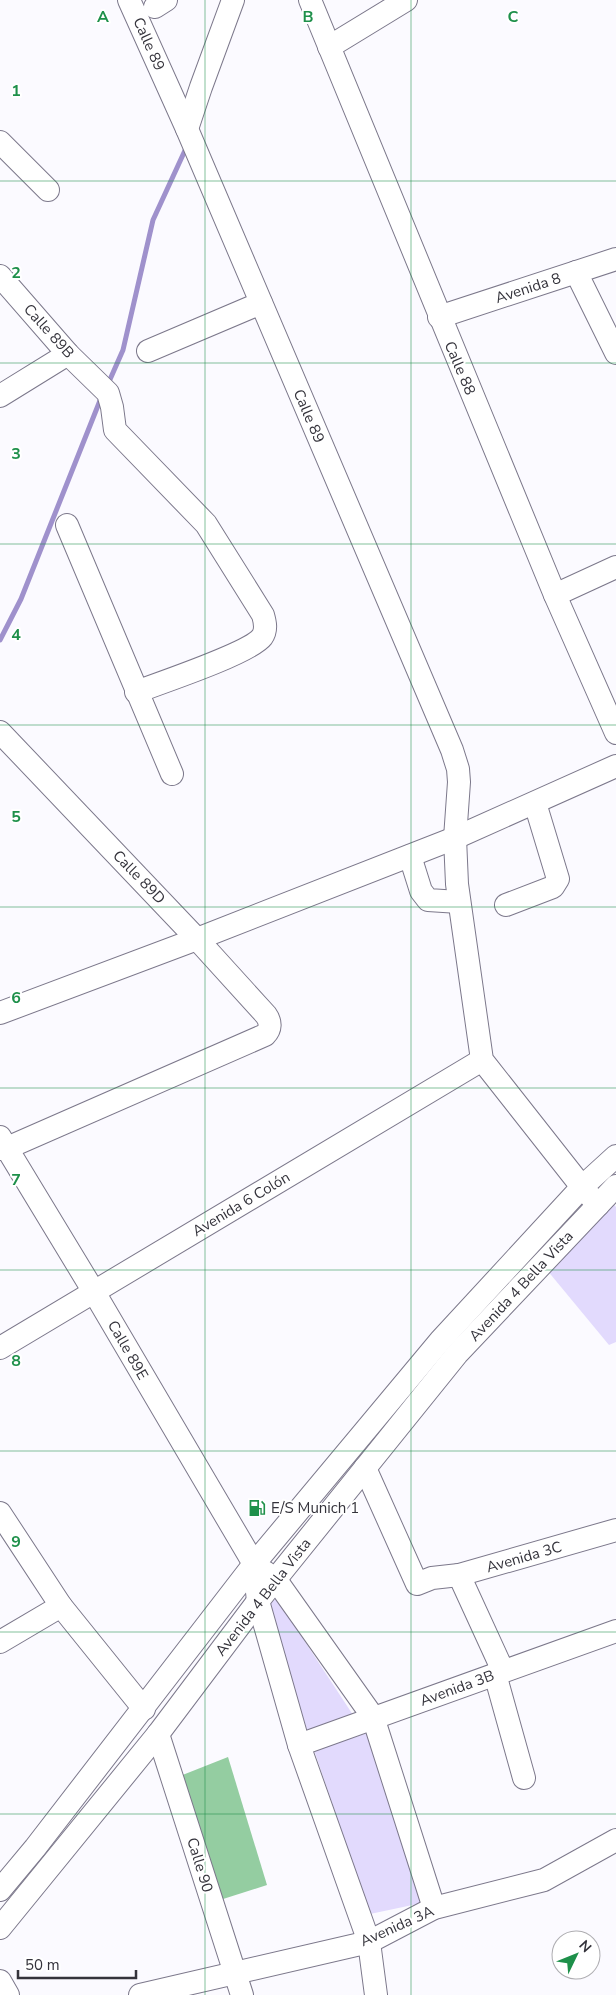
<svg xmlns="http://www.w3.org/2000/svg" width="616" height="1995" viewBox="0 0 616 1995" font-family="'Nunito Sans',sans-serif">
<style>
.green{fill:#e2dafd}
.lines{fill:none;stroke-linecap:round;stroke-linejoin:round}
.stream{stroke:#9f91cc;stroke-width:5}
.building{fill:#94cda1}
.minor-casing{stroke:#7c788b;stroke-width:24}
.minor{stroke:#fff;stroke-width:22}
.grid{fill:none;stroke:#1e904a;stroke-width:1;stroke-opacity:0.55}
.labels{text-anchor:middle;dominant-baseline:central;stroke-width:4;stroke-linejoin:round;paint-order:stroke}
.street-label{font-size:15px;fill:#34333b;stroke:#fff}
.poi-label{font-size:15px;fill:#34333b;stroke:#fff;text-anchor:start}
.grid-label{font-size:16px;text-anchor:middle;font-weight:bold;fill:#1e904a;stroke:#fff;stroke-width:4;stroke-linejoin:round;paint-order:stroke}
</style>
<rect width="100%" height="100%" fill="#fbfaff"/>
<g class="green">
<path d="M611 1201 616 1207V1342L609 1345 542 1264Z"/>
<path d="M277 1599 353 1715 307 1730 268 1603Z"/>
<path d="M368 1733 422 1903 370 1914 314 1750Z"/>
</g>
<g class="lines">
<g class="stream">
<path d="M108 384 123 350 153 220 187 146"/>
<path d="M0 640 21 599 101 398"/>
</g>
</g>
<path class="building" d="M228 1757 267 1885 220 1900 180 1776Z"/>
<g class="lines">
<g class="minor-casing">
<g id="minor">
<path d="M129 0 187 129 452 750 458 769 459 782 455 838 457 884 482 1060 582 1187 598 1205"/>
<path d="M310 0 555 595 616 733"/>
<path d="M155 7 166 0"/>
<path d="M329 47 406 0"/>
<path d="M187 129 201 87 233 0"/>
<path d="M0 142 48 190"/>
<path d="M576 272 616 353"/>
<path d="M0 276 68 354 108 393 112 407 115 430 206 524 263 615C265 622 267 630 262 637 250 653 160 683 136 692"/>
<path d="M439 317 616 259"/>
<path d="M148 351 261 303"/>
<path d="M0 396 68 354"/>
<path d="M67 525 172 774"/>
<path d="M555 595 616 567"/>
<path d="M0 732 197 939 266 1015C271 1022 271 1029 265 1035L7 1148 0 1149"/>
<path d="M410 856 421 891 428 900 459 902"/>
<path d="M506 905 553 887 558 879 535 803"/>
<path d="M0 1013 197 939 455 838 616 766"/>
<path d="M0 1137 94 1292 254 1564 258 1601 299 1745 369 1942 376 1995"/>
<path d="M0 1348 482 1060"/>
<path d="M365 1468 417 1584 432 1578 459 1575 616 1530"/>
<path d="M0 1513 61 1606 144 1709"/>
<path d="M265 1572 276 1580 373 1717 434 1908"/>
<path d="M459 1575 503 1671"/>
<path d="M0 1642 61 1606"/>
<path d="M495 1674 524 1778"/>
<path d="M158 1734 242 1995"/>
<path d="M299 1745 616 1631"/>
<path d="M0 1890 35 1848 254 1564 440 1341 582 1187 616 1156"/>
<path d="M0 1928 158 1734 258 1601 457 1354 616 1186"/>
<path d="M0 1981 8 1995"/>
<path d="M140 1995 369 1942 434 1908 544 1880 616 1840"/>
</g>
</g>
<use href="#minor" class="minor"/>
</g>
<path class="grid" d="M205 0V1995M411 0V1995M0 181H616M0 363H616M0 544H616M0 725H616M0 907H616M0 1088H616M0 1270H616M0 1451H616M0 1632H616M0 1814H616"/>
<defs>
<g id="fuel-bare" transform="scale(1.35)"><path d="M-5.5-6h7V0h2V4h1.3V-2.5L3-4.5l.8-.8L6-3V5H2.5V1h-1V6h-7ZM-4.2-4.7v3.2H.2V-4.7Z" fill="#1e904a" stroke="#fff" stroke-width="2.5" paint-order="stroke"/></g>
</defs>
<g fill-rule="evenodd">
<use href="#fuel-bare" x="257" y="1508"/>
</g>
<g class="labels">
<g class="street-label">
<text transform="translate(149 44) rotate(66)">Calle 89</text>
<text transform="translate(528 288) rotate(-18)">Avenida 8</text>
<text transform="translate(49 331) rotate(48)">Calle 89B</text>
<text transform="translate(460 368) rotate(67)">Calle 88</text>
<text transform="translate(309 416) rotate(67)">Calle 89</text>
<text transform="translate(139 877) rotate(46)">Calle 89D</text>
<text transform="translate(241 1204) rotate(-31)">Avenida 6 Colón</text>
<text transform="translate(521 1286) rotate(-47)">Avenida 4 Bella Vista</text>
<text transform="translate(128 1350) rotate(60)">Calle 89E</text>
<text transform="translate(524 1557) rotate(-16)">Avenida 3C</text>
<text transform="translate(263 1597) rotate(-52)">Avenida 4 Bella Vista</text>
<text transform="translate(457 1688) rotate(-20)">Avenida 3B</text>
<text transform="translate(200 1865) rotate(73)">Calle 90</text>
<text transform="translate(397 1926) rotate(-24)">Avenida 3A</text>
</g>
<g class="poi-label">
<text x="271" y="1508">E/S Munich 1</text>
</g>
</g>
<g class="grid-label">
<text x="103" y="22">A</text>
<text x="308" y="22">B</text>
<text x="513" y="22">C</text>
<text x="16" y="96">1</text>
<text x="16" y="278">2</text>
<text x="16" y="459">3</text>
<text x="16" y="640">4</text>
<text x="16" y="822">5</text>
<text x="16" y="1003">6</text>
<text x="16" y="1185">7</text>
<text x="16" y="1366">8</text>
<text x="16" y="1547">9</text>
</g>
<g transform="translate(576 1955) rotate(47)"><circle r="24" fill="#ffffff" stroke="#aeadb1"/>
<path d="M0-4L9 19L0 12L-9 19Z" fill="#1e904a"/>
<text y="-8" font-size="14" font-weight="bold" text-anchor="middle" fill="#34333b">N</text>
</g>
<path d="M18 1970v8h118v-8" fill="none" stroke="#34333b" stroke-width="2.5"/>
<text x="25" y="1970" font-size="15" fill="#34333b" stroke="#ffffff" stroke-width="4" paint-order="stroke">50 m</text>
</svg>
